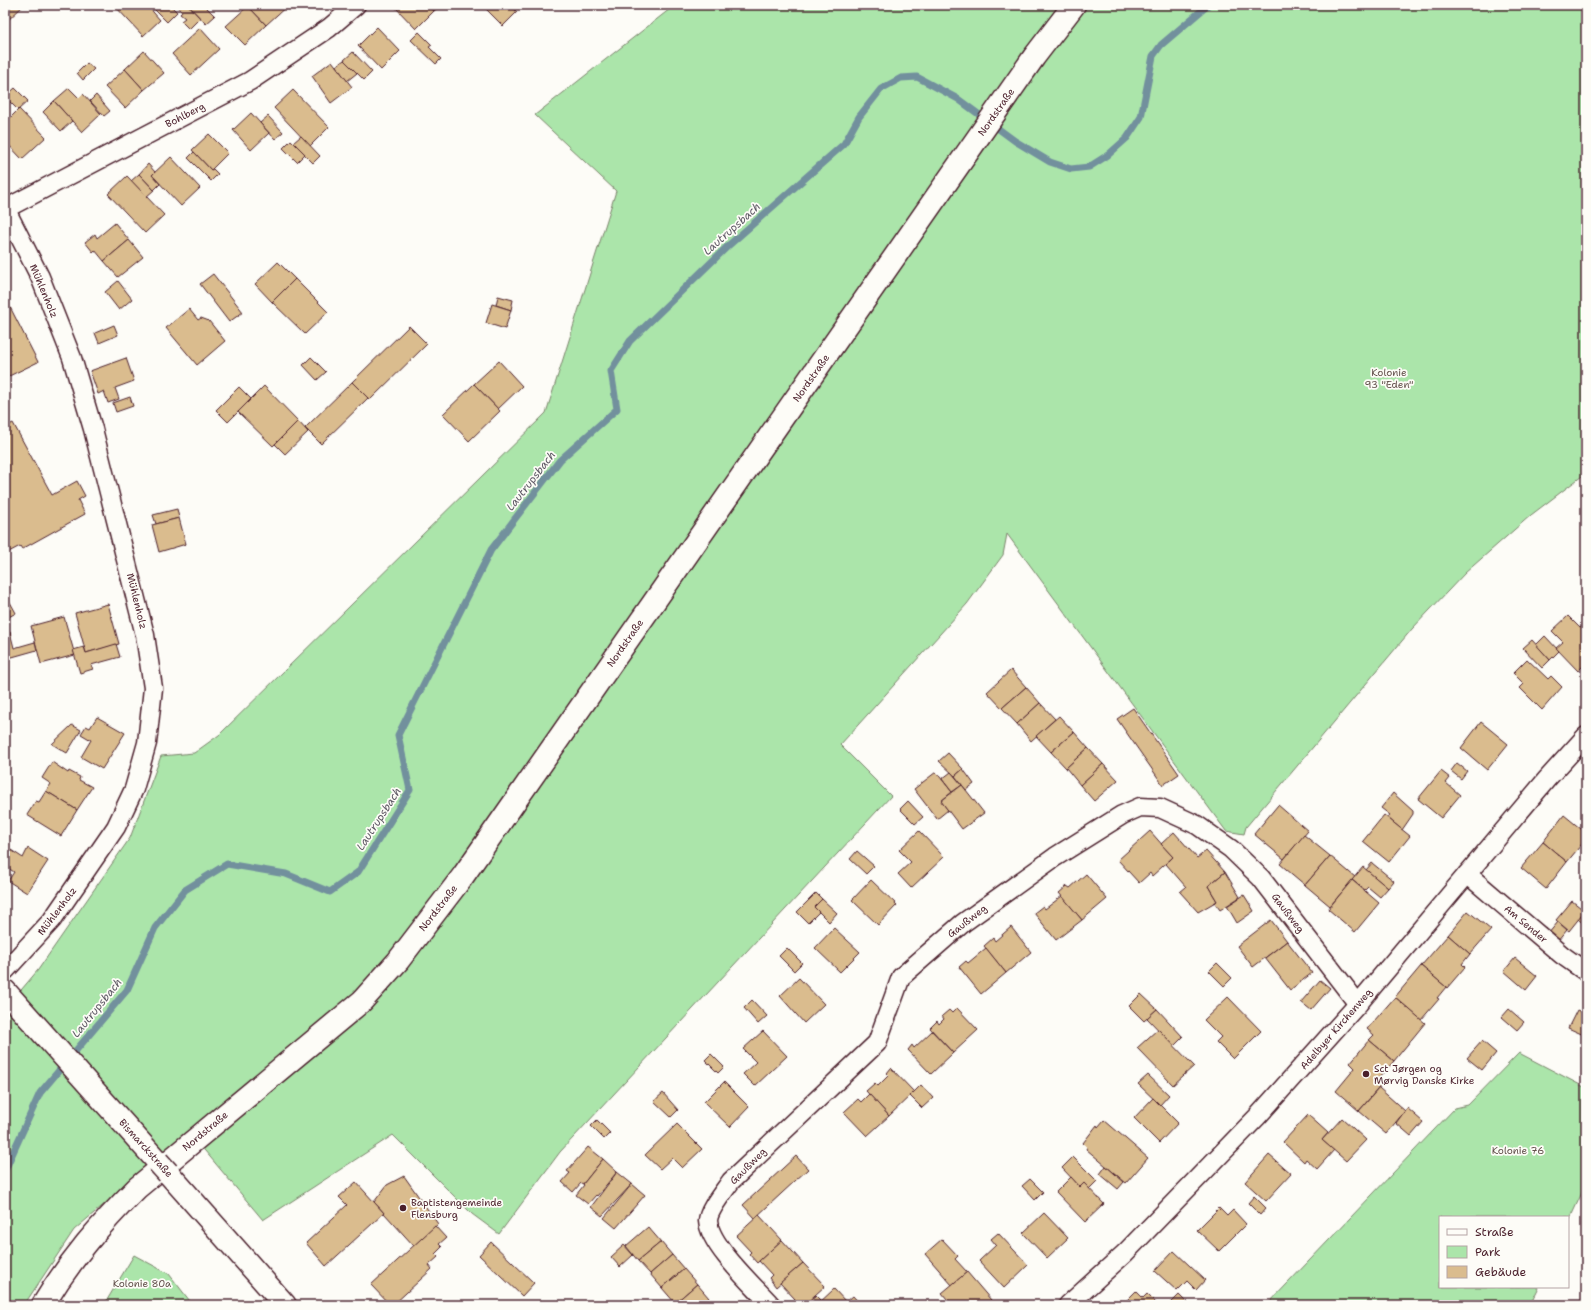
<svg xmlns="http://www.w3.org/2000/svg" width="1591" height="1310" viewBox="0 0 1591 1310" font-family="'Shantell Sans',sans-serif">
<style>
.green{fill:#abe5aa;stroke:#7a826a}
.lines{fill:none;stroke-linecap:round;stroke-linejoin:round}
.stream{stroke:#72909d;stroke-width:7}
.building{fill:#dabc8e;stroke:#4a1f2b}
.minor-casing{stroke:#4a1f2b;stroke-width:21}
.secondary-casing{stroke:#4a1f2b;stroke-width:25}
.minor{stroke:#fdfcf7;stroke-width:18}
.secondary{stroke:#fdfcf7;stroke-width:22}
.secondary-bridge-casing{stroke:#4a1f2b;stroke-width:25;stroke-linecap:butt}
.secondary-bridge{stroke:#fdfcf7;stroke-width:22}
.poi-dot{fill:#4a1f2b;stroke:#fdfcf7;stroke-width:1.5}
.labels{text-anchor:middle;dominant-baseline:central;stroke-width:3.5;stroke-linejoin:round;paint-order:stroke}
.street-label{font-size:10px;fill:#4a1f2b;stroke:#fdfcf7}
.park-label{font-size:10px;fill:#62504b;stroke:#fdfcf7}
.poi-label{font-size:10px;fill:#4a1f2b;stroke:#fdfcf7;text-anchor:start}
.water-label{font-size:11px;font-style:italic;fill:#5e5864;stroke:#fdfcf7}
</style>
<rect width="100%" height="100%" fill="#fdfcf7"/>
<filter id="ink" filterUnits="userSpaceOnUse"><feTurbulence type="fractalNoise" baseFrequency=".025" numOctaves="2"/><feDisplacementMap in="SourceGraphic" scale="8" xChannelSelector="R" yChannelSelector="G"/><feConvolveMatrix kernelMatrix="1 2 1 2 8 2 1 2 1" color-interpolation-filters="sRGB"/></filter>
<g filter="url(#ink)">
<g class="green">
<path d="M675 5H1586V473L1531 515 1465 573 1412 629 1246 827 1244 834 1226 831 1007 534 1003 555 967 604 840 745 891 796 560 1152 499 1234 472 1214 393 1135 263 1220 189 1132 74 1230 24 1305H5V1009L38 970 130 838 161 756 194 753 219 735 546 413 616 191 535 115Z"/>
<path d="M1519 1053 1586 1088V1184L1568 1223V1217H1440V1287H1539L1530 1305H1267L1455 1108 1468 1105Z"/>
<path d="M134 1255 169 1274 193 1305H104Z"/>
</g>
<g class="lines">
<path class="stream" d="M5 1170 40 1093 127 990 155 928 185 890 227 864 286 874 330 892 358 872 410 790 398 735 491 550 560 460 617 409 611 371 630 341 729 245 844 144 859 117 881 89 901 78 917 77 958 99 1015 141 1050 162 1071 169 1089 167 1108 155 1127 138 1141 117 1153 56 1161 45 1208 5"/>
</g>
<g class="building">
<path d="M5 5H24L5 23Z"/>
<path d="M114 5H135L138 8 141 5H147L160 20 143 36Z"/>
<path d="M156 5H170L177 12 167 22 153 8Z"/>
<path d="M176 5H188L200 18 189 29 181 21 185 18 180 14 182 12Z"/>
<path d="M188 5H204L215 16 206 24Z"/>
<path d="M247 5H288L266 25Z"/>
<path d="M399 5H428L434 11 416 29 396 8Z"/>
<path d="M428 5H441L434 11Z"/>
<path d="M482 5H510L517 12 503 26Z"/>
<path d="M248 6 266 25 245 45 226 26Z"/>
<path d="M377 27 400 51 381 70 358 46Z"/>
<path d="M200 28 219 49 191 75 172 54Z"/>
<path d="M419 32 432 45 429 47 441 59 436 64 411 40Z"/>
<path d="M144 51 164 73 144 90 125 69Z"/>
<path d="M353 52 372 72 364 80 344 60Z"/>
<path d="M344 60 357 73 347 81 336 66Z"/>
<path d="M332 61 352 87 331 103 312 76Z"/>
<path d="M87 63 94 69 83 80 77 73Z"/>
<path d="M125 69 144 90 125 108 105 87Z"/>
<path d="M15 88 28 101 18 110 5 97Z"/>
<path d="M69 88 79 98 83 94 101 114 82 132 54 101Z"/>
<path d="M293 90 329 127 310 146 274 108Z"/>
<path d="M96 95 110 111 104 116 90 101Z"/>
<path d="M54 101 72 121 61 131 43 112Z"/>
<path d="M19 109 46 137 22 159 5 141V123Z"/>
<path d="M251 113 269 133 251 150 233 130Z"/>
<path d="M268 116 283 132 275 139 260 123Z"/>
<path d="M209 134 228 153 211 170 192 150Z"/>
<path d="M301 136 320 156 313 163 293 143Z"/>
<path d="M291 140 305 154 297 162 283 148Z"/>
<path d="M194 152 211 170 213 169 218 174 211 181 188 158Z"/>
<path d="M171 157 200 188 181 206 152 175Z"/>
<path d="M148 164 155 172 152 175 160 184 154 190 139 174Z"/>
<path d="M139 174 154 190 146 197 131 181Z"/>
<path d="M127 176 164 215 145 233 108 194Z"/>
<path d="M115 223 129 240 104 261 95 250 93 252 85 242 95 234 97 238Z"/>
<path d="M129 240 143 257 118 277 104 261Z"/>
<path d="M278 262 295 279 272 302 255 284Z"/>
<path d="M213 274 243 312 229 322 200 284Z"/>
<path d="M295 279 328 312 305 334 272 302Z"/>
<path d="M118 281 132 299 119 310 105 292Z"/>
<path d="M498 296 513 300 511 310 496 305Z"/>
<path d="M492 304 511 310 505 329 486 323Z"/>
<path d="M10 307 38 362 5 378V310Z"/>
<path d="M189 309 198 320 201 318 209 321 225 341 197 365 166 328Z"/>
<path d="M114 325 118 335 99 343 95 333Z"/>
<path d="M409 326 427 344 370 400 352 382Z"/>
<path d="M311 357 326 372 317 380 303 365Z"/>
<path d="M126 358 134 381 115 388 119 399 108 403 104 391 98 394 90 371Z"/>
<path d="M499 361 522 386 498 409 474 384Z"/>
<path d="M352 382 368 398 321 444 305 428Z"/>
<path d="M474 384 500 411 469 441 443 414Z"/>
<path d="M264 386 298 421 273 446 238 412Z"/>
<path d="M239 387 251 399 228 422 216 410Z"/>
<path d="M130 397 133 406 116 412 113 403Z"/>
<path d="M298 421 308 432 285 454 275 444Z"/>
<path d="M13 423 52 495 77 481 85 496 78 500 85 514 22 549 20 546 5 554V462H6L5 427Z"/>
<path d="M177 509 179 518 156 524 153 515Z"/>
<path d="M179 518 186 544 159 552 152 525Z"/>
<path d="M5 593 16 613 5 619Z"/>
<path d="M108 604 119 644 86 653 75 613Z"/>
<path d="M1568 616 1580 628 1586 623V663L1578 671 1556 648 1563 642 1552 631Z"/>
<path d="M64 617 75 655 41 664 31 626Z"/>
<path d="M10 632 14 648 35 642 37 650 5 659V633Z"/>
<path d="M1545 636 1559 651 1550 660 1536 645Z"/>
<path d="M1532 640 1550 660 1542 668 1523 648Z"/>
<path d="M116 644 120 657 91 665 93 669 80 673 73 650 84 647 86 653Z"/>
<path d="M1527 659 1548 679 1551 676 1562 687 1542 710 1520 688 1524 684 1513 673Z"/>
<path d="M1011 670 1026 687 1002 708 987 692Z"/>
<path d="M1026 687 1040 703 1017 724 1002 708Z"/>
<path d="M1040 703 1055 719 1031 741 1017 724Z"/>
<path d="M1133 708 1179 774 1163 785 1117 719Z"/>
<path d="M1059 716 1074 732 1051 752 1036 736Z"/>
<path d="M97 717 125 733 102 769 81 757 91 740 81 734 86 726 90 728Z"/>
<path d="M1481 722 1508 744 1487 770 1461 748Z"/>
<path d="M72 725 81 730 67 753 52 744Z"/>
<path d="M1074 732 1088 748 1066 768 1051 752Z"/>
<path d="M1088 748 1103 764 1080 785 1066 768Z"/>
<path d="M948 753 963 769 955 776 939 761Z"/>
<path d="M52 762 68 773 69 771 80 777 79 780 92 787 77 810 46 791 51 784 42 778Z"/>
<path d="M1457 763 1467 771 1461 779 1451 771Z"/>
<path d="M1103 764 1118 780 1094 801 1080 785Z"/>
<path d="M963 769 974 784 966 790 955 776Z"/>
<path d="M1441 771 1450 778 1446 783 1460 795 1441 818 1418 799Z"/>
<path d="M936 772 952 792 941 801 948 810 937 819 914 789Z"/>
<path d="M951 772 962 785 952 792 942 779Z"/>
<path d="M962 785 984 813 962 829 941 801Z"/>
<path d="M46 791 77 810 61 836 27 815 36 801 39 802Z"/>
<path d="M1393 793 1413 811V814L1402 830 1388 818 1390 815 1381 808Z"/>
<path d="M908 801 923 817 915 824 900 809Z"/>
<path d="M1278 805 1308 831 1284 859 1254 834Z"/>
<path d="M1384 815 1410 836 1389 862 1363 841Z"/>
<path d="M1564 815 1586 833V839L1567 862 1543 842Z"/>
<path d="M919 831 944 857 911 888 898 874 911 862 899 850Z"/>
<path d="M1150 831 1173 857 1152 876 1150 873 1139 883 1118 860Z"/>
<path d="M1174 832 1197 858 1206 851 1225 872 1208 886 1217 901 1198 912 1180 892 1186 887 1166 864 1173 857 1161 844Z"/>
<path d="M1304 835 1330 856 1305 885 1280 864Z"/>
<path d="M1543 842 1567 862 1546 889 1521 868Z"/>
<path d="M28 848 48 861 27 893 8 881 14 872 5 866V859L11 850 23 858Z"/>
<path d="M857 851 874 866 866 874 850 859Z"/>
<path d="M1330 856 1355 877 1330 906 1305 885Z"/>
<path d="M1372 863 1394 881 1388 888 1366 870Z"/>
<path d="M1363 867 1388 888 1380 897 1368 887 1365 890 1352 880Z"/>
<path d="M1225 872 1240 897 1220 910 1215 903 1217 901 1208 886Z"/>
<path d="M1086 874 1107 899 1082 920 1059 893 1067 886 1070 888Z"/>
<path d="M871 880 897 905 878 925 852 900Z"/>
<path d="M1352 880 1379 903 1355 932 1328 909Z"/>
<path d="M816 893 822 899 814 907 819 912 808 923 797 912Z"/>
<path d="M1244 895 1254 911 1237 923 1227 906Z"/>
<path d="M1062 896 1082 920 1056 940 1034 913 1043 906 1045 909Z"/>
<path d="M822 899 837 913 829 922 814 907Z"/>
<path d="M1572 901 1585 911 1569 931 1556 920Z"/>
<path d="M1586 909V926L1578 919Z"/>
<path d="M1468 911 1491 930 1470 954 1448 935Z"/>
<path d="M1271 920 1287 941 1253 967 1237 946Z"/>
<path d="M1558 922 1567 930 1557 942 1548 934Z"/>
<path d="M1011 927 1031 952 1006 973 984 946 993 938 995 941Z"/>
<path d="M834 928 860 952 840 972 815 948Z"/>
<path d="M1448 935 1470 954 1462 964 1465 967 1447 988 1421 966Z"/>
<path d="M1287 941 1312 973 1290 990 1265 958Z"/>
<path d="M787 948 802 963 794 971 779 956Z"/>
<path d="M986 948 1006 973 981 994 959 967 966 961 968 963Z"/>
<path d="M1515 958 1537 976 1526 990 1504 971Z"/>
<path d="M1217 963 1232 978 1224 986 1209 971Z"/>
<path d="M1421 966 1446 987 1437 998 1439 999 1421 1020 1395 997Z"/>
<path d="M799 978 824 1004 804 1023 780 996Z"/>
<path d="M1320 980 1330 988 1311 1010 1301 1002Z"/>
<path d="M1141 994 1157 1009 1144 1021 1129 1006Z"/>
<path d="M1228 997 1261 1031 1233 1059 1216 1042 1221 1037 1204 1020Z"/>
<path d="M1395 997 1425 1023 1394 1061 1369 1040 1374 1035 1367 1029Z"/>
<path d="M752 1000 767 1016 758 1024 744 1008Z"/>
<path d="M1584 1005H1586V1036L1568 1028 1577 1010 1581 1012Z"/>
<path d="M957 1008 978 1030 953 1053 930 1028 937 1021 939 1024 944 1019 942 1016 949 1010 952 1013Z"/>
<path d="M1157 1009 1183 1037 1174 1046 1147 1018Z"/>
<path d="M1509 1009 1524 1022 1517 1030 1502 1017Z"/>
<path d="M1158 1029 1194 1066 1173 1085 1137 1048Z"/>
<path d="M763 1031 787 1056 755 1086 743 1074 756 1062 743 1049Z"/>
<path d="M932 1031 953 1053 931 1074 908 1050 912 1045 914 1048Z"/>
<path d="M1369 1040 1394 1061 1377 1080 1382 1084 1359 1111 1336 1091 1355 1068 1350 1063Z"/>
<path d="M1482 1041 1496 1053 1482 1070 1467 1058Z"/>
<path d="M711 1054 724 1067 718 1073 705 1060Z"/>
<path d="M891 1068 914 1092 889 1116 866 1091 875 1083 878 1086 889 1075 887 1073Z"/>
<path d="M1148 1075 1169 1095 1160 1105 1138 1084Z"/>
<path d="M724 1082 749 1107 730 1127 704 1102Z"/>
<path d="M921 1085 933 1098 922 1108 910 1096Z"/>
<path d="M1379 1088 1405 1111 1386 1134 1359 1111Z"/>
<path d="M663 1093 678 1110 671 1117 654 1101Z"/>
<path d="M869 1094 889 1116 867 1136 844 1112 858 1099 861 1102Z"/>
<path d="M1153 1098 1178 1123 1159 1143 1134 1118Z"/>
<path d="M1407 1108 1423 1122 1411 1136 1396 1123Z"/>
<path d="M1308 1115 1328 1133 1322 1140 1334 1150 1317 1169 1306 1159 1304 1162 1283 1142Z"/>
<path d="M1342 1118 1366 1140 1346 1161 1322 1140Z"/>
<path d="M597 1120 610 1133 604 1139 591 1126Z"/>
<path d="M1104 1120 1148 1158 1126 1183 1086 1149 1087 1147 1083 1143 1097 1125 1098 1127Z"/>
<path d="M677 1124 702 1149 682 1168 672 1158 660 1169 645 1155Z"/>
<path d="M588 1147 603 1159 583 1184 581 1183 573 1192 562 1182 570 1173 567 1171Z"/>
<path d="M1269 1155 1291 1174 1266 1201 1245 1182Z"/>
<path d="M796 1156 808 1169 755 1218 743 1205Z"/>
<path d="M1073 1157 1097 1181 1089 1189 1084 1183 1080 1187 1062 1168Z"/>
<path d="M603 1159 617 1172 597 1196 596 1195 588 1204 576 1195 584 1185 583 1184Z"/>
<path d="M1106 1166 1124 1182 1118 1189 1100 1174Z"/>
<path d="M617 1172 632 1184 602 1216 591 1207Z"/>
<path d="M404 1176 438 1224 414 1246 374 1202 387 1185Z"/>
<path d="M1071 1177 1080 1187 1084 1183 1104 1204 1085 1222 1056 1192Z"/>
<path d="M1030 1179 1043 1192 1035 1200 1022 1186Z"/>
<path d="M356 1182 384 1213 326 1266 306 1243 347 1205 339 1197Z"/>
<path d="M632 1184 645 1195 616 1228 604 1218Z"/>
<path d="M1254 1196 1266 1208 1260 1215 1248 1203Z"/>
<path d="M1219 1208 1227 1216 1233 1210 1246 1224 1219 1251 1197 1230Z"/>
<path d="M1044 1213 1068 1238 1047 1258 1023 1233Z"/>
<path d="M759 1215 782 1240 757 1263 749 1254 751 1252 736 1236Z"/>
<path d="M435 1226 446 1238 439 1244 442 1247 435 1254 438 1257 429 1265 432 1269 393 1305H390L371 1285Z"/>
<path d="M648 1227 661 1242 638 1261 626 1246Z"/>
<path d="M998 1233 1028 1265 1004 1288 979 1261 996 1245 991 1239Z"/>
<path d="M942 1239 958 1256 955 1259 967 1272 952 1285 925 1254Z"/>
<path d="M782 1240 803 1263 776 1287 769 1278 772 1275 759 1261Z"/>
<path d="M491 1242 534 1283 522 1296 479 1255Z"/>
<path d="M661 1242 672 1255 650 1274 638 1261Z"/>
<path d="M624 1245 633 1255 620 1267 611 1257Z"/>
<path d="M1174 1251 1205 1280 1196 1290 1187 1281 1177 1291 1155 1271Z"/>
<path d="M672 1255 684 1269 662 1288 650 1274Z"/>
<path d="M803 1263 825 1286 804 1305H793L791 1303 795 1299 780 1283Z"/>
<path d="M684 1269 697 1284 675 1303 662 1288Z"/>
<path d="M967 1272 991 1300 986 1305H952L942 1293Z"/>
<path d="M697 1284 709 1298 701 1305H677L675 1303Z"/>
<path d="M834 1289 846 1302 843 1305H817Z"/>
<path d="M1136 1291 1143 1298 1147 1294 1158 1305H1122Z"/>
<path d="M816 1295 822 1301 817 1305H804Z"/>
<path d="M1179 1295 1189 1305H1169Z"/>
<path d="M853 1296 861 1305H843L846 1302Z"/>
</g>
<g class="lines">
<g class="minor-casing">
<g id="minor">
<path d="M5 208 40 277 72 358 93 429 145 635 153 688 147 743 134 789 116 827 52 920 5 971"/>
<path d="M5 209 250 81 329 28 356 5"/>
<path d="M1467 874 1562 955 1586 972"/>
<path d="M771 1305C754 1286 710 1246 708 1221 708 1210 725 1190 731 1181L877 1043 901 977 963 923 1055 857 1122 815 1140 807 1160 808 1197 825 1231 849 1261 878 1358 1004"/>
<path d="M1068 1305 1125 1253 1257 1117 1358 1004 1547 779 1586 736"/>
</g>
</g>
<g class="secondary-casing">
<g id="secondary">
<path d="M5 991 158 1162"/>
<path d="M168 1173 285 1305"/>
<path d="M43 1305C70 1260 100 1225 137 1188L362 1001 398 961 463 876 1034 57 1074 5"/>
</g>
</g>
<use href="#minor" class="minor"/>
<use href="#secondary" class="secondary"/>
<g class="secondary-bridge-casing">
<path id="secondary-bridge" d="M158 1162 168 1173"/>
</g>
<use href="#secondary-bridge" class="secondary-bridge"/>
</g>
</g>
<g class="poi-dot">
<circle cx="1366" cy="1074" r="4"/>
<circle cx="403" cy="1208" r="4"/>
</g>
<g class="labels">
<g class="street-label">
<text transform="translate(996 112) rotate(-55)">Nordstraße</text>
<text transform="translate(185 115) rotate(-27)">Bohlberg</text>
<text transform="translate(44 291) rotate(67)">Mühlenholz</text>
<text transform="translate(811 378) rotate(-55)">Nordstraße</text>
<text transform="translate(137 601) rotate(76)">Mühlenholz</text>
<text transform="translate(625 643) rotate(-55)">Nordstraße</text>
<text transform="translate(438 908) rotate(-52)">Nordstraße</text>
<text transform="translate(57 911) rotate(-53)">Mühlenholz</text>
<text transform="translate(1288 913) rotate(53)">Gaußweg</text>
<text transform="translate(967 921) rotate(-38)">Gaußweg</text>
<text transform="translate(1526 924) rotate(40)">Am Sender</text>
<text transform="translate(1336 1029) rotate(-49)">Adelbyer Kirchenweg</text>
<text transform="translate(205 1131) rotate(-40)">Nordstraße</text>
<text transform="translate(146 1148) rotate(48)">Bismarckstraße</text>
<text transform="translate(748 1166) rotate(-45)">Gaußweg</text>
</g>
<g class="park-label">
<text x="1389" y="372">Kolonie<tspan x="1389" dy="12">93 "Eden"</tspan></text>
<text x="1518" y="1150">Kolonie 76</text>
<text x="142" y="1283">Kolonie 80a</text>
</g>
<g class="poi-label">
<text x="1374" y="1068">Sct Jørgen og<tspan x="1374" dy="12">Mørvig Danske Kirke</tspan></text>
<text x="411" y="1202">Baptistengemeinde<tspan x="411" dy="12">Flensburg</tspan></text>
</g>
<g class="water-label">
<text transform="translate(732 229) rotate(-42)">Lautrupsbach</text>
<text transform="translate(531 481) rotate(-52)">Lautrupsbach</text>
<text transform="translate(379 819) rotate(-57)">Lautrupsbach</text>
<text transform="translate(97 1008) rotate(-51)">Lautrupsbach</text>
</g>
</g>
<rect width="1591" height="1310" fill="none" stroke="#fdfcf7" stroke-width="20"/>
<rect x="10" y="10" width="1571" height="1290" fill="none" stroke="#4a1f2b" stroke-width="1.5" filter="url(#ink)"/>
<rect x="1439" y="1216" width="130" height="72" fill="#fdfcf7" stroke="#b5a4a5"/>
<rect x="1447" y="1229" width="20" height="6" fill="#fdfcf7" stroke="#b5a4a5"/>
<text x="1475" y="1236" font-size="12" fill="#4a1f2b">Straße</text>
<rect x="1447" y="1246" width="20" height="12" fill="#abe5aa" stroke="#b5a4a5"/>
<text x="1475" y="1256" font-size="12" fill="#4a1f2b">Park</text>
<rect x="1447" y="1266" width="20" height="12" fill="#dabc8e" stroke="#b5a4a5"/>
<text x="1475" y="1276" font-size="12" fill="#4a1f2b">Gebäude</text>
</svg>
